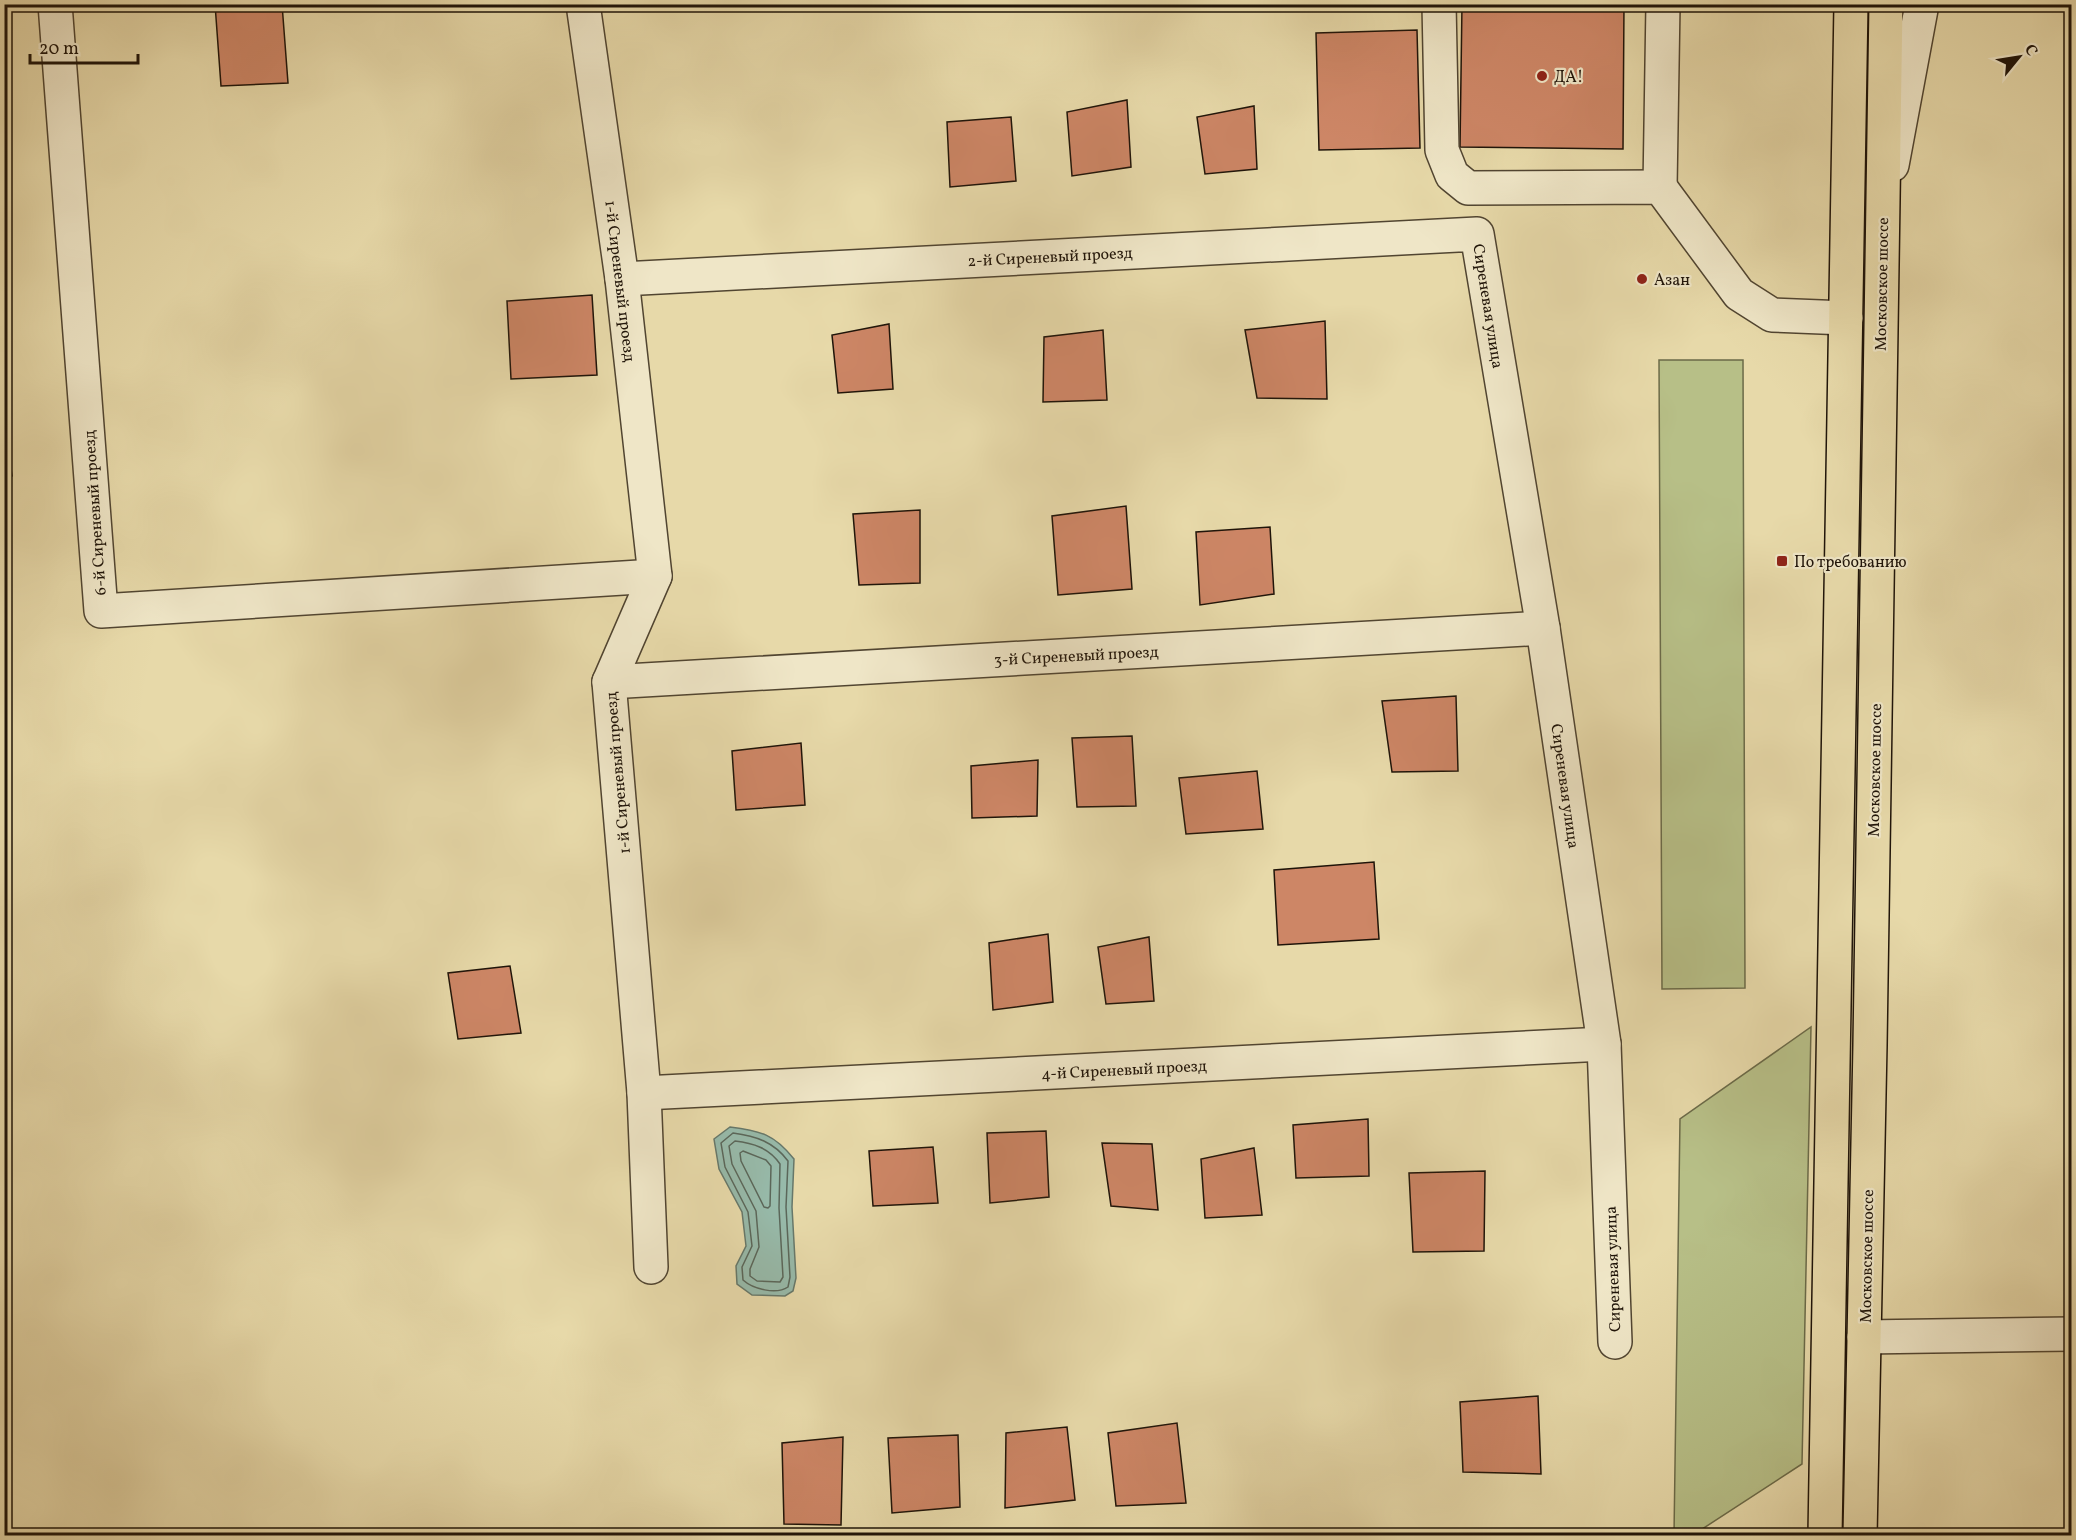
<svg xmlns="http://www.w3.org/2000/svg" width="2076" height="1540" viewBox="0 0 2076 1540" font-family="Vollkorn,serif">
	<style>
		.green { fill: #b7bf87; stroke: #6b6a48; stroke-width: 1.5 }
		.water { fill: #97baaa; stroke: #67786a; stroke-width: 1.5 }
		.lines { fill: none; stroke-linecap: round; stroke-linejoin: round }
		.shore { stroke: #5b675a; stroke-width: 1.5 }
		.building { fill: #cd8666; stroke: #1f1409; stroke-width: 1.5 }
		.minor-casing { stroke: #514531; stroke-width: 36 }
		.highway-casing { stroke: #1f1409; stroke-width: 36 }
		.minor { stroke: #efe6c7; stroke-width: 33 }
		.highway { stroke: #e7d9a9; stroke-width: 33 }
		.poi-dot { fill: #8f2418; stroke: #efe6c7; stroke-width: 2 }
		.labels { text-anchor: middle; stroke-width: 4.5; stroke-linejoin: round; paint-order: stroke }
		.poi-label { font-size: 16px; fill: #1f1409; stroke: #efe6c7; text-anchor: start }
		.street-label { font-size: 16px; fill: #1f1409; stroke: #efe6c7 }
	</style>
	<rect width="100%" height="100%" fill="#e7d9a9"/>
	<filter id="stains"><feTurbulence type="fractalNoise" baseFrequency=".00333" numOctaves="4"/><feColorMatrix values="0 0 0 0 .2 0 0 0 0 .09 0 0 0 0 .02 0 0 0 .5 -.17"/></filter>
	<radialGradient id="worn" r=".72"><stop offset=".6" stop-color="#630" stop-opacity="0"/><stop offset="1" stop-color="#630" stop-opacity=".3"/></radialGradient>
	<!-- green -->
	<g class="green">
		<path d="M1659,360H1743L1745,988L1662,989Z"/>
		<path d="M1811,1027L1802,1464L1693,1535H1674L1680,1119Z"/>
	</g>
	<!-- water -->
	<path class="water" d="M730,1127C761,1131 774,1134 794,1159L792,1207L796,1278L793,1291L785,1296L752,1295L737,1284L736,1266L746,1246L742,1212L719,1169L714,1139Z"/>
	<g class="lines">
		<!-- shore -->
		<g class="shore">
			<path d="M733,1133C756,1136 774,1142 788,1161L786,1207L790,1277L788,1287C776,1295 753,1289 743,1280L742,1267L752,1246L748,1212L725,1167L721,1143Z"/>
			<path d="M735,1141C753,1143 769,1148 780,1164L779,1208L783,1277L780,1282L757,1281L750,1276V1269L759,1247L756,1211L732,1164L729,1146Z"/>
			<path d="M743,1151L766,1160L771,1166L770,1206L768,1208L764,1207L741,1161L740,1153Z"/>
		</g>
	</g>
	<!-- building -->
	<g class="building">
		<path d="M215,4H282L288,83L221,86Z"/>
		<path d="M1462,4H1624L1623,149L1460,147Z"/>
		<path d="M1417,30L1420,148L1319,150L1316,33Z"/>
		<path d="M1127,100L1131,167L1072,176L1067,112Z"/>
		<path d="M1254,106L1257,169L1205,174L1197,117Z"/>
		<path d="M1011,117L1016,181L950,187L947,122Z"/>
		<path d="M592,295L597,375L511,379L507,301Z"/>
		<path d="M1325,321L1327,399L1257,398L1245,330Z"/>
		<path d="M889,324L893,389L838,393L832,335Z"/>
		<path d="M1103,330L1107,400L1043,402L1044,337Z"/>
		<path d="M4,419L12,476L4,478Z"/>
		<path d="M1126,506L1132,589L1058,595L1052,516Z"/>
		<path d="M920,510V583L859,585L853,514Z"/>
		<path d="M1270,527L1274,594L1200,605L1196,532Z"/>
		<path d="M1456,696L1458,771L1392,772L1382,701Z"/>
		<path d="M1132,736L1136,806L1077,807L1072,738Z"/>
		<path d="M801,743L805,805L736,810L732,751Z"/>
		<path d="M1038,760L1037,816L972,818L971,766Z"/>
		<path d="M1257,771L1263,829L1186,834L1179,778Z"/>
		<path d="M1374,862L1379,939L1278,945L1274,870Z"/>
		<path d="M1048,934L1053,1002L993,1010L989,943Z"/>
		<path d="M1149,937L1154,1001L1106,1004L1098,947Z"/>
		<path d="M510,966L521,1033L458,1039L448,973Z"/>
		<path d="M1368,1119L1369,1176L1296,1178L1293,1125Z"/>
		<path d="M1046,1131L1049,1197L990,1203L987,1133Z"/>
		<path d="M1102,1143L1152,1144L1158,1210L1111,1206Z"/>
		<path d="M933,1147L938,1203L873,1206L869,1151Z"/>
		<path d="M1254,1148L1262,1215L1205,1218L1201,1159Z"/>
		<path d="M1485,1171L1484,1251L1413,1252L1409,1173Z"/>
		<path d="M1538,1396L1541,1474L1463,1472L1460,1402Z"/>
		<path d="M1177,1423L1186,1503L1116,1506L1108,1433Z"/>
		<path d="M1067,1427L1075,1500L1005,1508L1006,1433Z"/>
		<path d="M958,1435L960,1507L892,1513L888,1438Z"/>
		<path d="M843,1437L841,1525L784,1524L782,1443Z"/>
	</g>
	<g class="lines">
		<!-- minor casing -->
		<g class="minor-casing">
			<g id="minor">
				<path d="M55,4L101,611L655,576"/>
				<path d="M583,4L622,279L655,576L609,682L644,1093L651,1267"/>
				<path d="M1439,4L1442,150L1452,175L1468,188L1660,187L1739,294L1772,315L1846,318"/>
				<path d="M1892,165L1922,4"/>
				<path d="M1660,187L1663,4"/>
				<path d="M622,279L1477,234L1543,628L1604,1044L1615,1342"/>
				<path d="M609,682L1543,628"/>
				<path d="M644,1093L1604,1044"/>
				<path d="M1864,1337L2072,1334"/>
			</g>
		</g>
		<!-- highway casing -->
		<g class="highway-casing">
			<g id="highway">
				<path d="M1825,1536L1851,4"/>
				<path d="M1860,1536L1870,1045L1886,4"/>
			</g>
		</g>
		<!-- minor -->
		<use href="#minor" class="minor"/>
		<!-- highway -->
		<use href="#highway" class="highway"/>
	</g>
	<!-- markers -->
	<g class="poi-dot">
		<circle cx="1542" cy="76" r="6"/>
		<circle cx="1642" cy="279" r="6"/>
		<rect x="1776" y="555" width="12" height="12" rx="3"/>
	</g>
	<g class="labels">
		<!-- poi labels -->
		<g class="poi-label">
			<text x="1554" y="82">ДА!</text>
			<text x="1654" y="285">Азан</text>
			<text x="1794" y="567">По требованию</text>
		</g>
		<!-- street labels -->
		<g class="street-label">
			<text transform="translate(1050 256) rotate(-3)" y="6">2-й Сиреневый проезд</text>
			<text transform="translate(621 281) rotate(83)" y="6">1-й Сиреневый проезд</text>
			<text transform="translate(1881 284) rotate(-89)" y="6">Московское шоссе</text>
			<text transform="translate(1489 306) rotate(81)" y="6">Сиреневая улица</text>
			<text transform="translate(94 513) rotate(-94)" y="6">6-й Сиреневый проезд</text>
			<text transform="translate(1076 655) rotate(-3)" y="6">3-й Сиреневый проезд</text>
			<text transform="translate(1874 770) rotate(-89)" y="6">Московское шоссе</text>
			<text transform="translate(617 773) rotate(-95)" y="6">1-й Сиреневый проезд</text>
			<text transform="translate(1566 786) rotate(82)" y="6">Сиреневая улица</text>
			<text transform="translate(1124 1069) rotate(-3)" y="6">4-й Сиреневый проезд</text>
			<text transform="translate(1866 1256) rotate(-89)" y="6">Московское шоссе</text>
			<text transform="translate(1612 1269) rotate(-92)" y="6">Сиреневая улица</text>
		</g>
	</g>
	<!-- margin -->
	<rect width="2076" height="1540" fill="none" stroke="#e7d9a9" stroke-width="24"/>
	<rect x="6" y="6" width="2064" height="1528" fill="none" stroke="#1f1409" stroke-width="3"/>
	<rect x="12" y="12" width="2052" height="1516" fill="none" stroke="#1f1409" stroke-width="1.5"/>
	<!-- north arrow -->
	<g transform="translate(2019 57) rotate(60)" stroke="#efe6c7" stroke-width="4.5" paint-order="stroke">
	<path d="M0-4.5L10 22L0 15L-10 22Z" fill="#1f1409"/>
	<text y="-9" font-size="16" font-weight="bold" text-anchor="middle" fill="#1f1409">С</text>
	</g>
	<!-- scale -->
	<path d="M30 54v9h108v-9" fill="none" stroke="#1f1409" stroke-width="3"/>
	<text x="39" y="54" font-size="18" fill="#1f1409" stroke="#efe6c7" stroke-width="4.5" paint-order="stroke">20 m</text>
	<rect width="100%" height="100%" filter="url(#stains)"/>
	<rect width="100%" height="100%" fill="url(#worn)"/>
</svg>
